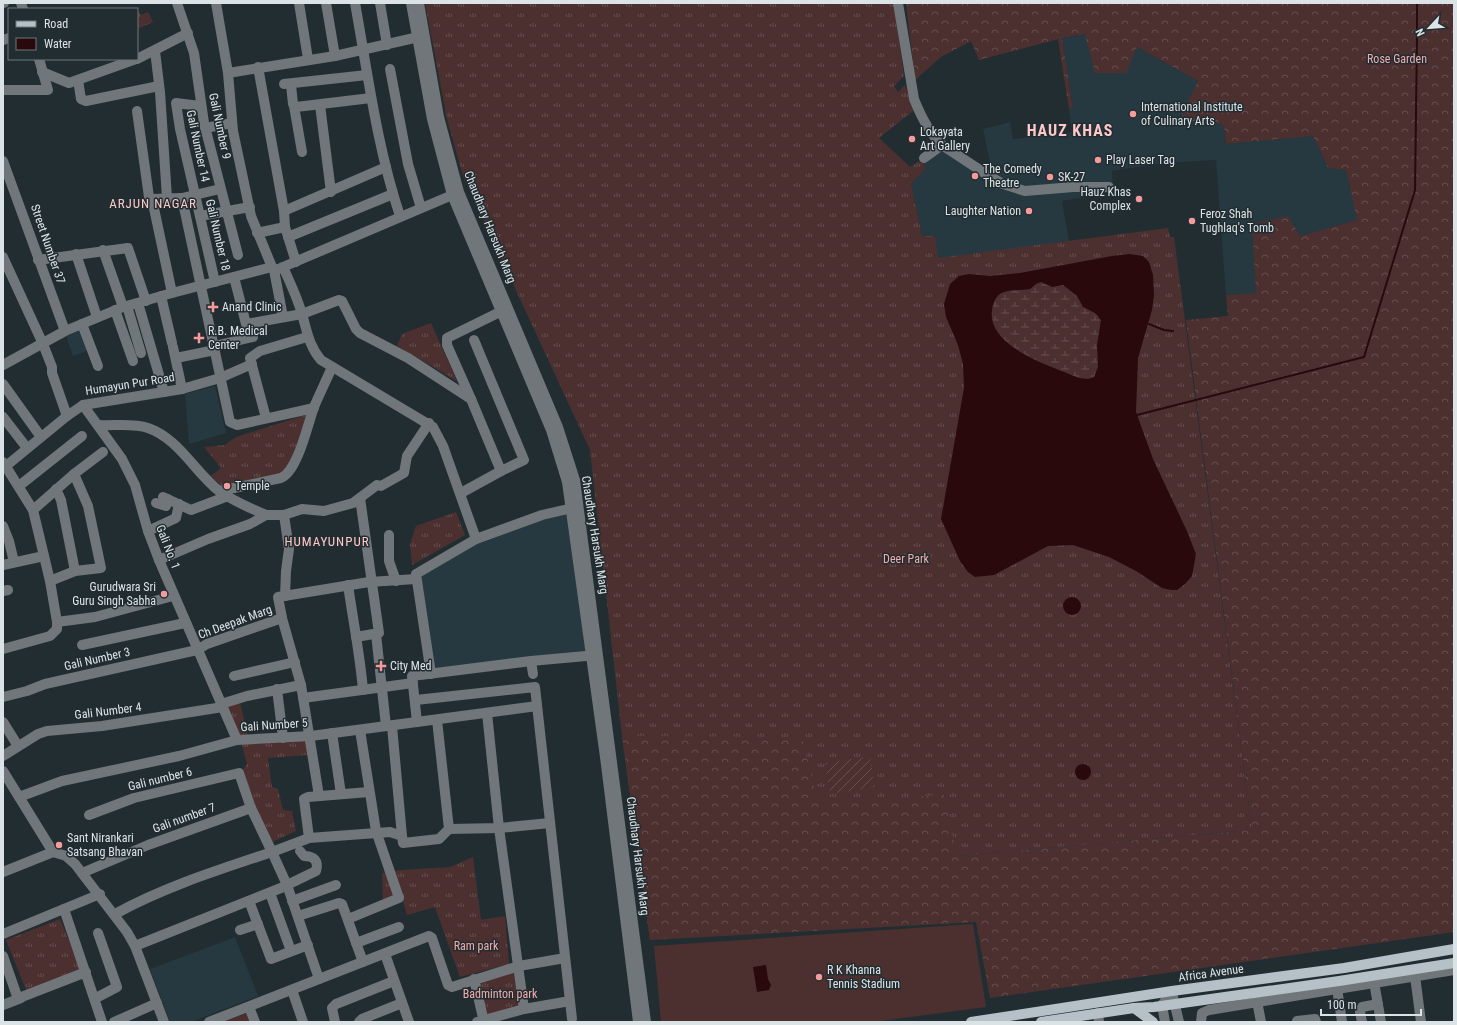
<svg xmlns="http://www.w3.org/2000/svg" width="1457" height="1025" viewBox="0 0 1457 1025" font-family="'Roboto Condensed',sans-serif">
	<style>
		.built { fill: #263840 }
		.grass { fill: url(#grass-tufts) }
		.forest { fill: url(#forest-crowns) }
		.wetland { fill: url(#wetland-marsh) }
		.garden { fill: url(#garden-furrows) }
		.pitch { fill: #4c3030 }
		.water { fill: #29090c; fill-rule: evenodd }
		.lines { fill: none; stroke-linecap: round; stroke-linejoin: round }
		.stream { stroke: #29090c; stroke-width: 2 }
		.minor { stroke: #707679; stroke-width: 10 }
		.major { stroke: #b5c1c7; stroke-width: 10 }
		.poi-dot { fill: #f59b9c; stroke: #222d32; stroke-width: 1.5 }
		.labels { text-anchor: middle; stroke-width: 3; stroke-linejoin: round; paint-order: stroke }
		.park-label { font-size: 12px; fill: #f2acac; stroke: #222d32 }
		.poi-label { font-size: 12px; fill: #dce3e6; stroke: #222d32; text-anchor: start }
		.street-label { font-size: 12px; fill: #dce3e6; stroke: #222d32 }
		.neighbourhood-label { font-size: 13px; letter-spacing: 1px; fill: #fdc8c8; stroke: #222d32 }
		.district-label { font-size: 16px; font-weight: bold; letter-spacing: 1px; fill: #fdc8c8; stroke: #222d32 }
	</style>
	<defs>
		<pattern id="grass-tufts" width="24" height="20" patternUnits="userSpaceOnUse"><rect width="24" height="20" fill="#4c3030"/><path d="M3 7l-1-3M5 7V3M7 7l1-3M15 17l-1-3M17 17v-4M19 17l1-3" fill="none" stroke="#654e4e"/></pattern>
		<pattern id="forest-crowns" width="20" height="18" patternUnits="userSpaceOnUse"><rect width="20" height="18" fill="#4c3030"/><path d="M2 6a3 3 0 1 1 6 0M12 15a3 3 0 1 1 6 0" fill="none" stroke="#654e4e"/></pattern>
		<pattern id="wetland-marsh" width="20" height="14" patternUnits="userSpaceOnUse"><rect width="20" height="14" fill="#4c3030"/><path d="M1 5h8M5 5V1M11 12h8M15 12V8" fill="none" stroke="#654e4e"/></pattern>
		<pattern id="garden-furrows" width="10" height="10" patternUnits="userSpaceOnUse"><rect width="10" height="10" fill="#4c3030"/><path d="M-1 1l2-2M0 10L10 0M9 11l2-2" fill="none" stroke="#654e4e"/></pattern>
	</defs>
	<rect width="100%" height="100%" fill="#222d32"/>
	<!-- built -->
	<g class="built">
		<path d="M1085,34L1137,47L1198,81L1214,121L1224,126L1226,144L1313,136L1328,168L1346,170L1358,220L1300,236L1256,293L1226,295L1216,160L1164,163L1112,171L1113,192L1062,201L1069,241L937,259L922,236L911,184L925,169L923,159L943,145L992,172L983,129L1010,122L1013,139L1072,132L1069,109L1073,108L1062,38Z"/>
		<path d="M81,330L89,350L73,356L66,336Z"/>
		<path d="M215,386L226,433L189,444L185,394Z"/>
		<path d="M568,514L586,652L434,670L419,575L477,541L540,520Z"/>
		<path d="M235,937L258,996L191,1022H170L150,969Z"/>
	</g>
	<!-- grass -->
	<g class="grass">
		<path d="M425,3H894L904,76L894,86L898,92L905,85L913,111L879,138L910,167L923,159L925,169L911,184L922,236H935L938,258L1168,228L1170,237H1174L1252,830L957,856L650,940L622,736L590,450L463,176L447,119Z"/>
		<path d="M137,9L141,15L148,12L153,22L137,29Z"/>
		<path d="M431,323L457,381L397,346L402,334Z"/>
		<path d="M306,415C302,434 296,465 278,476C269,481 236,485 224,488L211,476L221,468L204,447L225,445L236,437Z"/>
		<path d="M456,512L465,535L412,565L410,544L416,526Z"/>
		<path d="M240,702L248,737L239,738L225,707Z"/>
		<path d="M306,738L308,755L268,758L272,787L278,789L283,810L292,811L296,831L270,843L242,771L247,764L241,741Z"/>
		<path d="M473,857L481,920L505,916L509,964L460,977L435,907L407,915L402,898L383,900L382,873L401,870L450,867Z"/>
		<path d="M60,919L81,970L27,992L6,940Z"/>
		<path d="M517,971L522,1007L486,1016L476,980Z"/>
		<path d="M248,1013L251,1022H223Z"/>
	</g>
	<!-- forest -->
	<path class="forest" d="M906,3H1454V932L990,998L976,922L650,940L622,736L802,737L818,803L944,795L957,856L1252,830L1186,320L1228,316L1226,295L1256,293L1252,224L1288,216L1300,236L1357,220L1346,170L1328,168L1313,136L1226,144L1224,126L1214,121H1179L1198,81L1137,47L1126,73H1095L1085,34L1062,38L1073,108L1069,109L1058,39L979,60L971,41L941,57L915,80Z"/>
	<!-- wetland -->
	<path class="wetland" d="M1041,282C1048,287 1057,282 1063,285C1073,289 1076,300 1083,306C1088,311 1095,314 1101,320L1097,345L1098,367L1094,377L1088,379L1079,378C1052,366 987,348 992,310C996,286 1012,292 1030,289L1036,284Z"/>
	<!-- garden -->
	<path class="garden" d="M870,756L875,787L830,794L825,763Z"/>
	<!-- pitch -->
	<path class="pitch" d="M973,924L986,1007L873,1022H661L654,946Z"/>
	<!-- water -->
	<g class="water">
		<path d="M1129,254L1143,256L1149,262L1153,275L1154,295L1152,310L1138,358L1136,412L1153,459L1186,529L1196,554L1192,576L1185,584L1177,590H1171L1162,588L1136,571L1109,557L1073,545L1048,546L994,575L975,577L968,572L960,561L941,519L964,388L963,364L958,345L946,317L944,304L950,284L959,276L969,274L990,276L1020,273L1112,256ZM1041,282L1052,287L1063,285L1077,296L1083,307L1095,313L1101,320L1097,345L1098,367L1094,377L1088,379L1079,378C1052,366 987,348 992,310C996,286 1012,292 1030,289L1036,284Z"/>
		<circle cx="1072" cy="606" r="9"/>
		<circle cx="1083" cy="772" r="8"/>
		<path d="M766,965L768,979L771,985L769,990L757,992L753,967Z"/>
	</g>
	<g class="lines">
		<!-- stream -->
		<g class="stream">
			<path d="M1417,29V3"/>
			<path d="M1149,324L1164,330L1173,331"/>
			<path d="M1137,415L1364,357L1415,190L1417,36"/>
		</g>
		<!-- minor -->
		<g class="minor">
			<path d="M3,3H4"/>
			<path d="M21,3L23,9"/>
			<path d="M177,3L194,53L204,123L238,255"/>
			<path d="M216,3L228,73L233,131L251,216L272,267L276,270L283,267"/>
			<path d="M299,3L308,59"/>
			<path d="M326,3L335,56"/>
			<path d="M355,3C368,75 377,147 400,216"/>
			<path d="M380,3L387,45"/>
			<path d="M411,3L432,119L452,195L551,430L567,482L605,757L638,1022"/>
			<path d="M419,3L439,117L459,192L558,427L575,480L646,1022"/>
			<path d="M898,3L914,99C920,114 930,134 942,145L986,174L1003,184L1025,191L1073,187H1109"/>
			<path d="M3,40L9,38"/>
			<path d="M155,51L160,92L167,198"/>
			<path d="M137,59L188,33"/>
			<path d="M258,67L284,211L285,227L296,262"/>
			<path d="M390,69L408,164L421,208"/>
			<path d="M42,72L69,83L136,59"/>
			<path d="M228,73L335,56L423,36"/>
			<path d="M78,80L81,99L86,101L159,86"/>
			<path d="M284,84L367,75"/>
			<path d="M291,85L293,104L296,107L371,98"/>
			<path d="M3,90H48L39,59"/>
			<path d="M320,105L331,192"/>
			<path d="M200,106L176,103L180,129L215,282"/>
			<path d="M294,106L302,152"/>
			<path d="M137,111L149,197L152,199L182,198L220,189"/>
			<path d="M205,128L232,123"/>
			<path d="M924,158L942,145"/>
			<path d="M3,161L65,331"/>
			<path d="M457,193L283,267C290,282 297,297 302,314C307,331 309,346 321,360L433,427L443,446L476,539L542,515L577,507"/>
			<path d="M182,198L230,422L237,425L314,408"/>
			<path d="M152,199L172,293L272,267"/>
			<path d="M284,211L386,167"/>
			<path d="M200,216L250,207"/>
			<path d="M257,233L285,227"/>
			<path d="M288,237L393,194"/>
			<path d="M103,250L123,307"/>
			<path d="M76,254L97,317"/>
			<path d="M3,257L43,344L52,367V373L67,416"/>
			<path d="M38,260L128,248L146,301"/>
			<path d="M274,270L283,317"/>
			<path d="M234,277L246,324L302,314L339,300L342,301L356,329L360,333L408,358L471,399L501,471L524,460L474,340"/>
			<path d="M161,296L172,343"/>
			<path d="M138,303L164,392"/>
			<path d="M127,306L141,353"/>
			<path d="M115,310L133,361"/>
			<path d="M82,324L98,366"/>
			<path d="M214,346L253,337"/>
			<path d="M173,347L182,389"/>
			<path d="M176,358L215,350"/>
			<path d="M3,365L65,331L123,307L172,293"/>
			<path d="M3,384L41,437"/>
			<path d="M471,399L447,345V338L506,309"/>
			<path d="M83,405L122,459L135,485L148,531L159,560L237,740"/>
			<path d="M3,417L27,448"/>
			<path d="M266,418L250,358L260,351L307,337"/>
			<path d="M99,425C114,426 134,423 148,428C178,438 195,472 219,491C233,501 250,508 266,515"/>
			<path d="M3,462L33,510L50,581L57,622V629L50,636L3,649"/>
			<path d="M6,466L67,416L83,405L182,389L220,378L252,364"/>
			<path d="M19,486L82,436"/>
			<path d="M56,489L61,500L75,571"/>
			<path d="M220,491L281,478C298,471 308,423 314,407C320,393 326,381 332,367"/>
			<path d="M461,493L501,471"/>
			<path d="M163,497L191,510L228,496"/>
			<path d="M156,503L166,506L168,499"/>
			<path d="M33,510L74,474L103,452"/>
			<path d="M284,515L289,549L286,571L285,596"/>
			<path d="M3,526L9,541L14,562"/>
			<path d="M148,531L176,518L179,504"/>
			<path d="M389,535V561L396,581"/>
			<path d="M159,560L208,539L250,524L266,515H284L302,509L324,511L353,503L377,485L381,486L404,473L407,456L429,423"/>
			<path d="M3,565L44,556"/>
			<path d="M50,581L75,571L101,568L88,506L74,474"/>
			<path d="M348,585C353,620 360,655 363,690"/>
			<path d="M3,591L8,590"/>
			<path d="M57,622L95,617L173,596"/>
			<path d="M376,634L386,726"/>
			<path d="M356,637L379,633L360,498"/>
			<path d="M82,645L185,623"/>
			<path d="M531,661L533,674"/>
			<path d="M431,674L416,574L476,539"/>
			<path d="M234,676L295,662"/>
			<path d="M301,685L282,618L278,597L369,582L416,579"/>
			<path d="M277,689L283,738"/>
			<path d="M3,697L27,691L45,684L197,650L207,644L282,618"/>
			<path d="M303,698L413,683"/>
			<path d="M416,700L535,687L572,1019"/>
			<path d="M221,704L247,696L301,685L319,796"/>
			<path d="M487,713L499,828L524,1009"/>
			<path d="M437,720L449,829"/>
			<path d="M3,722L18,746"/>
			<path d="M417,722L412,676L531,661L597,655"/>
			<path d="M392,726L402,836"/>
			<path d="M332,733L341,794"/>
			<path d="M3,756L38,734L47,731L102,726L223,707"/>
			<path d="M3,771L53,852"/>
			<path d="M19,797L62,781L179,756L237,740L311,736L537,706"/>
			<path d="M89,815L134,798L239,773L251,808"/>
			<path d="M309,838L304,799L308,797L369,792"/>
			<path d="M53,852L66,856L75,864L127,932L135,946L164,1022"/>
			<path d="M3,872L53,852"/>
			<path d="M82,873L148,845L251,808L272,852C218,870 164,887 115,914"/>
			<path d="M287,885L316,871C319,861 314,856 304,856L300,851"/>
			<path d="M270,893L291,951"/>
			<path d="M249,901L271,959L308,945"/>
			<path d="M292,901L336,885"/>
			<path d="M64,909L102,1022"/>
			<path d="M298,916L339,903L342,904L363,962"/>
			<path d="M348,919L399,898L376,831L360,730"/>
			<path d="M240,930L258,924"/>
			<path d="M3,934L100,894"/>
			<path d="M356,943L399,927"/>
			<path d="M135,946L286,886"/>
			<path d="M385,954L409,1022"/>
			<path d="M3,956L17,996L19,998L86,972"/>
			<path d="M1415,976L1421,1022"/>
			<path d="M319,979L429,936L432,938L448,985L452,987L519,966L565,958"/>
			<path d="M474,979L484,1022"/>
			<path d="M1374,982L1381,1022"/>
			<path d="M1337,988L1342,1022"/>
			<path d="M292,990L303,1022"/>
			<path d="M1173,997L1179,1022"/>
			<path d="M96,998L117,987L98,933"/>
			<path d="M1257,1001L1261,1022"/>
			<path d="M3,1005L21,998"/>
			<path d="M249,1007L255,1022"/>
			<path d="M1098,1013L1099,1022"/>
			<path d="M1297,1021L1315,1019L1316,1022"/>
			<path d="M114,1022L157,1003"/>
			<path d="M209,1022L319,979L287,885L272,852L309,838L390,832L402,836L403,843L439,839L449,829L499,828L550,823"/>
			<path d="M335,1022L332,1008L336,1004L394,981"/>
			<path d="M359,1022L362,1019L402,1003"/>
			<path d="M477,1022L524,1009L570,1001"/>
			<path d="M1165,1022L1162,1005L1172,991"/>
			<path d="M1201,1022L1202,1013L1209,1010L1454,970"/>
			<path d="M1362,1022L1360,1012L1362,1007L1378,1004"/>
		</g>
		<!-- major -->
		<g class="major">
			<path d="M1134,1008L1153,1022"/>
			<path d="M971,1022L1172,991L1344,968L1454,949"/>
			<path d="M1041,1022L1134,1008L1154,1007L1339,981L1454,963"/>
		</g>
	</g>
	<!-- markers -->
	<g class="poi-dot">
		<circle cx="1133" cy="114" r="4"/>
		<circle cx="912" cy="139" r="4"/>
		<circle cx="1098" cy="160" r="4"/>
		<circle cx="975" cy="176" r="4"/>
		<circle cx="1050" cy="177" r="4"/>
		<circle cx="1139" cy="199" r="4"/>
		<circle cx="1029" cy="211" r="4"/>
		<circle cx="1192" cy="221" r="4"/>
		<path d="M211 301h4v4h4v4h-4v4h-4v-4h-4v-4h4z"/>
		<path d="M197 332h4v4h4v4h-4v4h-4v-4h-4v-4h4z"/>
		<circle cx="227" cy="486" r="4"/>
		<circle cx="164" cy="594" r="4"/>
		<path d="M379 660h4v4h4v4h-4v4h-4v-4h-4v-4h4z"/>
		<circle cx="59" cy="845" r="4"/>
		<circle cx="819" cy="977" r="4"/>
	</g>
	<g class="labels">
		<!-- park labels -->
		<g class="park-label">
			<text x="1397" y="63">Rose Garden</text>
			<text x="906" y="563">Deer Park</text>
			<text x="476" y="950">Ram park</text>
			<text x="500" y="998">Badminton park</text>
		</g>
		<!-- poi labels -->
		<g class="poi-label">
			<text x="1141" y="111">International Institute<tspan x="1141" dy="14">of Culinary Arts</tspan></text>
			<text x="920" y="136">Lokayata<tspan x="920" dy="14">Art Gallery</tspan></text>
			<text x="1106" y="164">Play Laser Tag</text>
			<text x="983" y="173">The Comedy<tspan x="983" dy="14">Theatre</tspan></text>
			<text x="1058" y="181">SK-27</text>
			<text x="1131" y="196" text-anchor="end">Hauz Khas<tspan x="1131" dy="14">Complex</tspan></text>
			<text x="1021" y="215" text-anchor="end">Laughter Nation</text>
			<text x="1200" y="218">Feroz Shah<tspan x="1200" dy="14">Tughlaq's Tomb</tspan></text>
			<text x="222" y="311">Anand Clinic</text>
			<text x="208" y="335">R.B. Medical<tspan x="208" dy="14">Center</tspan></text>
			<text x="235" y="490">Temple</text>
			<text x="156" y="591" text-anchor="end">Gurudwara Sri<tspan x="156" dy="14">Guru Singh Sabha</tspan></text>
			<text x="390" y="670">City Med</text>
			<text x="67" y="842">Sant Nirankari<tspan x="67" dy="14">Satsang Bhavan</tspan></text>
			<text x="827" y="974">R K Khanna<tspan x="827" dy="14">Tennis Stadium</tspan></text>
		</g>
		<!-- street labels -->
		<g class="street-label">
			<text transform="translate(220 126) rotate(78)" y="4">Gali Number 9</text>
			<text transform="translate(198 146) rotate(78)" y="4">Gali Number 14</text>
			<text transform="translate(490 227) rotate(68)" y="4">Chaudhary Harsukh Marg</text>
			<text transform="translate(218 235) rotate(77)" y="4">Gali Number 18</text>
			<text transform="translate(48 244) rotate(71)" y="4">Street Number 37</text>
			<text transform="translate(130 384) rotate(-9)" y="4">Humayun Pur Road</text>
			<text transform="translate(595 535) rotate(81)" y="4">Chaudhary Harsukh Marg</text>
			<text transform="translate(168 547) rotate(69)" y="4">Gali No. 1</text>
			<text transform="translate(235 622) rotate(-20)" y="4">Ch Deepak Marg</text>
			<text transform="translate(97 659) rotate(-13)" y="4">Gali Number 3</text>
			<text transform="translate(108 711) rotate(-7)" y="4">Gali Number 4</text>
			<text transform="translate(274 725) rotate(-4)" y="4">Gali Number 5</text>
			<text transform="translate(160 779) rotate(-14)" y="4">Gali number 6</text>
			<text transform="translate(184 818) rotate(-20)" y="4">Gali number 7</text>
			<text transform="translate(638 856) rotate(83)" y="4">Chaudhary Harsukh Marg</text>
			<text transform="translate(1211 973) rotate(-8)" y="4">Africa Avenue</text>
		</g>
		<!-- neighbourhood labels -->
		<g class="neighbourhood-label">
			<text x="153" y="208">ARJUN NAGAR</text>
			<text x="327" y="546">HUMAYUNPUR</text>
		</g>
		<!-- district labels -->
		<g class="district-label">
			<text x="1070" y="136">HAUZ KHAS</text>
		</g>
	</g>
	<!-- border -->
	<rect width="1457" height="1025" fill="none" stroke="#dce3e6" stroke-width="8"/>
	<!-- legend -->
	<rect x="8" y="8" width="130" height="52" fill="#222d32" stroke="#6c767a"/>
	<rect x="16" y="21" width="20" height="6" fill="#b5c1c7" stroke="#6c767a"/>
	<text x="44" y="28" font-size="12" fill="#dce3e6">Road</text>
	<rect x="16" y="38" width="20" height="12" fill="#29090c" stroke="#6c767a"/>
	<text x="44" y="48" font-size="12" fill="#dce3e6">Water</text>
	<!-- north arrow -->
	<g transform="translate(1429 28) rotate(244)" stroke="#222d32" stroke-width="3" paint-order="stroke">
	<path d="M0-3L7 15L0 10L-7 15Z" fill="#dce3e6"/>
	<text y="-6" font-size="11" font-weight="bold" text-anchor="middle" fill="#dce3e6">N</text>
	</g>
	<!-- scale -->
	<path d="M1321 1009v6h100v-6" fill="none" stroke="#dce3e6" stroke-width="2"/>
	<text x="1327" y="1009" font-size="12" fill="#dce3e6" stroke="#222d32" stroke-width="3" paint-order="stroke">100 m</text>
</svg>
